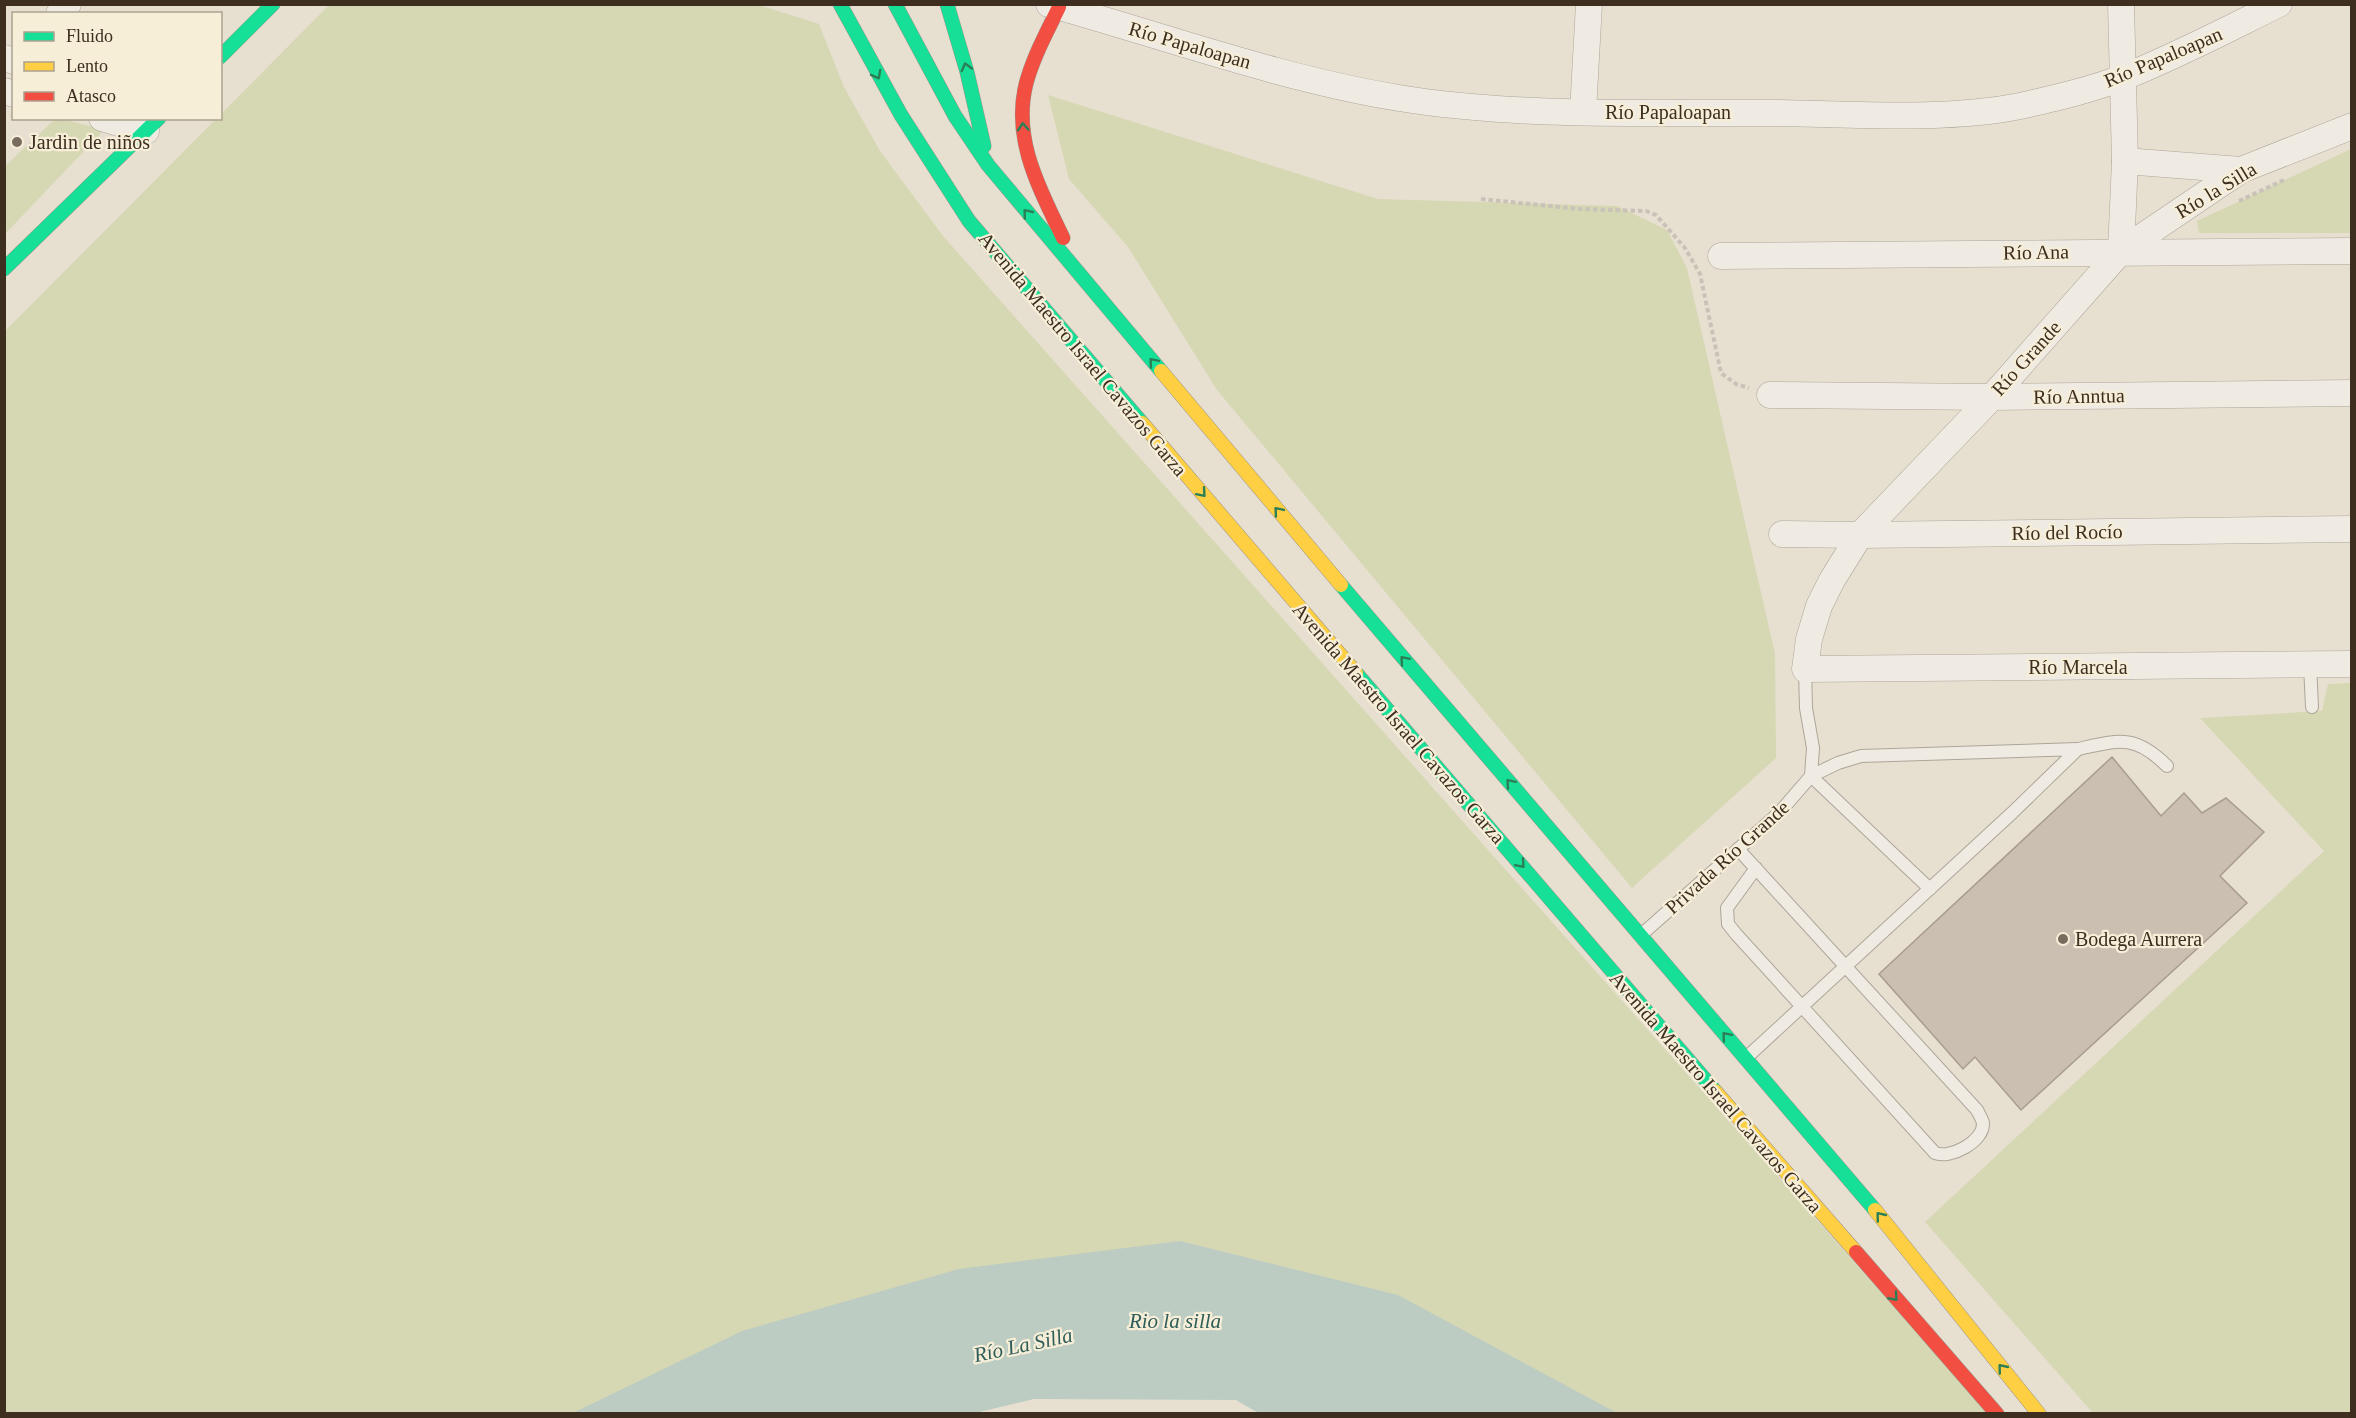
<svg xmlns="http://www.w3.org/2000/svg" width="2356" height="1418" viewBox="0 0 2356 1418" font-family="'Times New Roman',serif">
	<style>
		.green { fill: #d6d7b3 }
		.water { fill: #bcccc2 }
		.building { fill: #cbbfb2; stroke: #a89c90; stroke-width: 1.5 }
		.lines { fill: none; stroke-linecap: round; stroke-linejoin: round }
		.lane-casing { stroke: #ada599; stroke-width: 14 }
		.street-casing { stroke: #ada599; stroke-width: 27 }
		.fast-casing { stroke: #9c958a; stroke-width: 15 }
		.slow-casing { stroke: #9c958a; stroke-width: 15 }
		.jam-casing { stroke: #9c958a; stroke-width: 15 }
		.path { stroke: #c8c2b9; stroke-width: 4; stroke-dasharray: 4.5 3; stroke-linecap: butt }
		.lane { stroke: #efebe3; stroke-width: 12 }
		.street { stroke: #efebe3; stroke-width: 26 }
		.fast { stroke: #16e098; stroke-width: 14 }
		.slow { stroke: #ffcf43; stroke-width: 14 }
		.jam { stroke: #f24e42; stroke-width: 14 }
		.oneway { stroke: #2b7e56 }
		.poi-dot { fill: #786c5e; stroke: #f7eed8; stroke-width: 2 }
		.labels { text-anchor: middle; stroke-width: 4.5; stroke-linejoin: round; paint-order: stroke }
		.street-label { font-size: 20px; fill: #3d2e20; stroke: #f7eed8 }
		.poi-label { font-size: 20px; fill: #3d2e20; stroke: #f7eed8; text-anchor: start }
		.water-label { font-size: 21px; font-style: italic; fill: #2f5d5a; stroke: #f7eed8 }
	</style>
	<rect width="100%" height="100%" fill="#e7e0d1"/>
	<!-- green -->
	<g class="green">
		<path d="M330,4H756L819,24L844,87L880,151L943,236L1988,1413H1482L1306,1312L601,1413L5,1414V331L216,119L220,118L221,114Z"/>
		<path d="M1048,95L1378,199L1617,206L1667,230L1687,268L1775,654L1776,758L1632,888L1217,390L1128,247L1069,179Z"/>
		<path d="M55,119H63L104,130L5,234V166Z"/>
		<path d="M2351,149V233H2199L2197,221Z"/>
		<path d="M2351,683V1413H2093L1925,1222L2324,851L2200,718L2322,711L2328,684Z"/>
	</g>
	<!-- water -->
	<path class="water" d="M1180,1241L1398,1295L1617,1413L1260,1414L1236,1400L1034,1399L971,1414L573,1413L742,1331L959,1269Z"/>
	<!-- building -->
	<path class="building" d="M2112,757L2161,816L2184,793L2202,813L2226,798L2264,832L2220,876L2247,903L2021,1110L1975,1057L1963,1069L1879,974Z"/>
	<g class="lines">
		<!-- lane casing -->
		<g class="lane-casing">
			<g id="lane">
				<path d="M2310,665L2312,707"/>
				<path d="M2078,749C2119,740 2135,734 2167,766"/>
				<path d="M1811,776L1930,889"/>
				<path d="M1738,849C1818,936 1897,1023 1977,1110C1979,1114 1982,1119 1983,1123C1984,1142 1950,1159 1935,1153L1736,934L1728,924L1727,908L1756,868"/>
				<path d="M1641,935L1779,813L1811,776L1813,748L1806,708L1805,669"/>
				<path d="M1746,1058L2012,813L2078,749L1861,756L1838,763L1811,776"/>
			</g>
		</g>
		<!-- street casing -->
		<g class="street-casing">
			<g id="street">
				<path d="M1049,4C1164,36 1282,79 1399,98C1521,118 1655,112 1779,113C1856,114 1945,121 2020,106C2055,98 2091,90 2124,77C2177,56 2228,29 2279,4"/>
				<path d="M2121,4L2125,161L2121,251L1992,397L1860,535L1832,580L1819,606L1809,639L1805,669L2352,664"/>
				<path d="M59,14L68,4"/>
				<path d="M4,58L14,61"/>
				<path d="M4,91L14,94"/>
				<path d="M1583,112L1589,4"/>
				<path d="M102,118L146,131"/>
				<path d="M2125,161L2241,170"/>
				<path d="M2121,251L2241,170L2352,126"/>
				<path d="M1721,256L2352,251"/>
				<path d="M1770,395L1992,397L2352,393"/>
				<path d="M1782,534L1860,535L2352,529"/>
			</g>
		</g>
		<!-- fast casing -->
		<g class="fast-casing">
			<g id="fast">
				<path d="M840,4L901,115L969,221L1142,423"/>
				<path d="M895,4L955,116L988,165L1161,371"/>
				<path d="M947,4L967,72L984,146"/>
				<path d="M220,57L273,4"/>
				<path d="M4,269L159,118"/>
				<path d="M1341,585L1875,1210"/>
				<path d="M1356,673L1715,1091"/>
			</g>
		</g>
		<!-- slow casing -->
		<g class="slow-casing">
			<g id="slow">
				<path d="M1161,371L1341,585"/>
				<path d="M1142,423L1356,673"/>
				<path d="M1715,1091L1856,1252"/>
				<path d="M1875,1210L2039,1414"/>
			</g>
		</g>
		<!-- jam casing -->
		<g class="jam-casing">
			<g id="jam">
				<path d="M1059,7C1047,32 1033,57 1026,84C1012,140 1040,189 1063,238"/>
				<path d="M1856,1252L1997,1414"/>
			</g>
		</g>
		<!-- path -->
		<g class="path">
			<path d="M1481,199L1579,209L1646,211L1656,215L1685,248L1700,274L1721,373L1736,384L1749,388"/>
			<path d="M2239,201L2286,179"/>
		</g>
		<!-- lane -->
		<use href="#lane" class="lane"/>
		<!-- street -->
		<use href="#street" class="street"/>
		<!-- fast -->
		<use href="#fast" class="fast"/>
		<!-- slow -->
		<use href="#slow" class="slow"/>
		<!-- jam -->
		<use href="#jam" class="jam"/>
	</g>
	<!-- one-way arrows -->
	<defs><path id="oneway-chevron" d="M-2-3.5L2.5 0L-2 3.5" fill="none" stroke-width="1.6" stroke-linecap="round" stroke-linejoin="round" transform="scale(1.5)"/></defs>
	<g class="oneway">
		<use href="#oneway-chevron" transform="translate(966 67) rotate(-105)"/>
		<use href="#oneway-chevron" transform="translate(877 75) rotate(62)"/>
		<use href="#oneway-chevron" transform="translate(1023 127) rotate(-94)"/>
		<use href="#oneway-chevron" transform="translate(1027 213) rotate(-129)"/>
		<use href="#oneway-chevron" transform="translate(1153 362) rotate(-130)"/>
		<use href="#oneway-chevron" transform="translate(1202 493) rotate(49)"/>
		<use href="#oneway-chevron" transform="translate(1278 511) rotate(-130)"/>
		<use href="#oneway-chevron" transform="translate(1404 660) rotate(-131)"/>
		<use href="#oneway-chevron" transform="translate(1510 783) rotate(-131)"/>
		<use href="#oneway-chevron" transform="translate(1521 864) rotate(49)"/>
		<use href="#oneway-chevron" transform="translate(1726 1036) rotate(-130)"/>
		<use href="#oneway-chevron" transform="translate(1880 1216) rotate(-129)"/>
		<use href="#oneway-chevron" transform="translate(1894 1297) rotate(48)"/>
		<use href="#oneway-chevron" transform="translate(2002 1368) rotate(-129)"/>
	</g>
	<!-- markers -->
	<g class="poi-dot">
		<circle cx="17" cy="142" r="6"/>
		<circle cx="2063" cy="939" r="6"/>
	</g>
	<g class="labels">
		<!-- street labels -->
		<g class="street-label">
			<text transform="translate(1190 45) rotate(16)" y="7">Río Papaloapan</text>
			<text transform="translate(2163 57) rotate(-23)" y="7">Río Papaloapan</text>
			<text x="1668" y="119">Río Papaloapan</text>
			<text transform="translate(2216 190) rotate(-31)" y="7">Río la Silla</text>
			<text transform="translate(2036 252) rotate(-1)" y="7">Río Ana</text>
			<text transform="translate(1083 354) rotate(50)" y="7">Avenida Maestro Israel Cavazos Garza</text>
			<text transform="translate(2026 358) rotate(-48)" y="7">Río Grande</text>
			<text transform="translate(2079 396) rotate(-1)" y="7">Río Anntua</text>
			<text transform="translate(2067 532) rotate(-1)" y="7">Río del Rocío</text>
			<text x="2078" y="674">Río Marcela</text>
			<text transform="translate(1399 723) rotate(49)" y="7">Avenida Maestro Israel Cavazos Garza</text>
			<text transform="translate(1727 857) rotate(-42)" y="7">Privada Río Grande</text>
			<text transform="translate(1716 1092) rotate(49)" y="7">Avenida Maestro Israel Cavazos Garza</text>
		</g>
		<!-- poi labels -->
		<g class="poi-label">
			<text x="29" y="149">Jardin de niños</text>
			<text x="2075" y="946">Bodega Aurrera</text>
		</g>
		<!-- water labels -->
		<g class="water-label">
			<text x="1175" y="1328">Rio la silla</text>
			<text transform="translate(1023 1345) rotate(-12)" y="7">Río La Silla</text>
		</g>
	</g>
	<!-- border -->
	<rect width="2356" height="1418" fill="none" stroke="#3d2e20" stroke-width="12"/>
	<!-- legend -->
	<rect x="12" y="12" width="210" height="108" fill="#f7eed8" stroke="#ada18e" stroke-width="1.5"/>
	<rect x="24" y="32" width="30" height="9" fill="#16e098" stroke="#ada18e" stroke-width="1.5"/>
	<text x="66" y="42" font-size="18" fill="#3d2e20">Fluido</text>
	<rect x="24" y="62" width="30" height="9" fill="#ffcf43" stroke="#ada18e" stroke-width="1.5"/>
	<text x="66" y="72" font-size="18" fill="#3d2e20">Lento</text>
	<rect x="24" y="92" width="30" height="9" fill="#f24e42" stroke="#ada18e" stroke-width="1.5"/>
	<text x="66" y="102" font-size="18" fill="#3d2e20">Atasco</text>
</svg>
